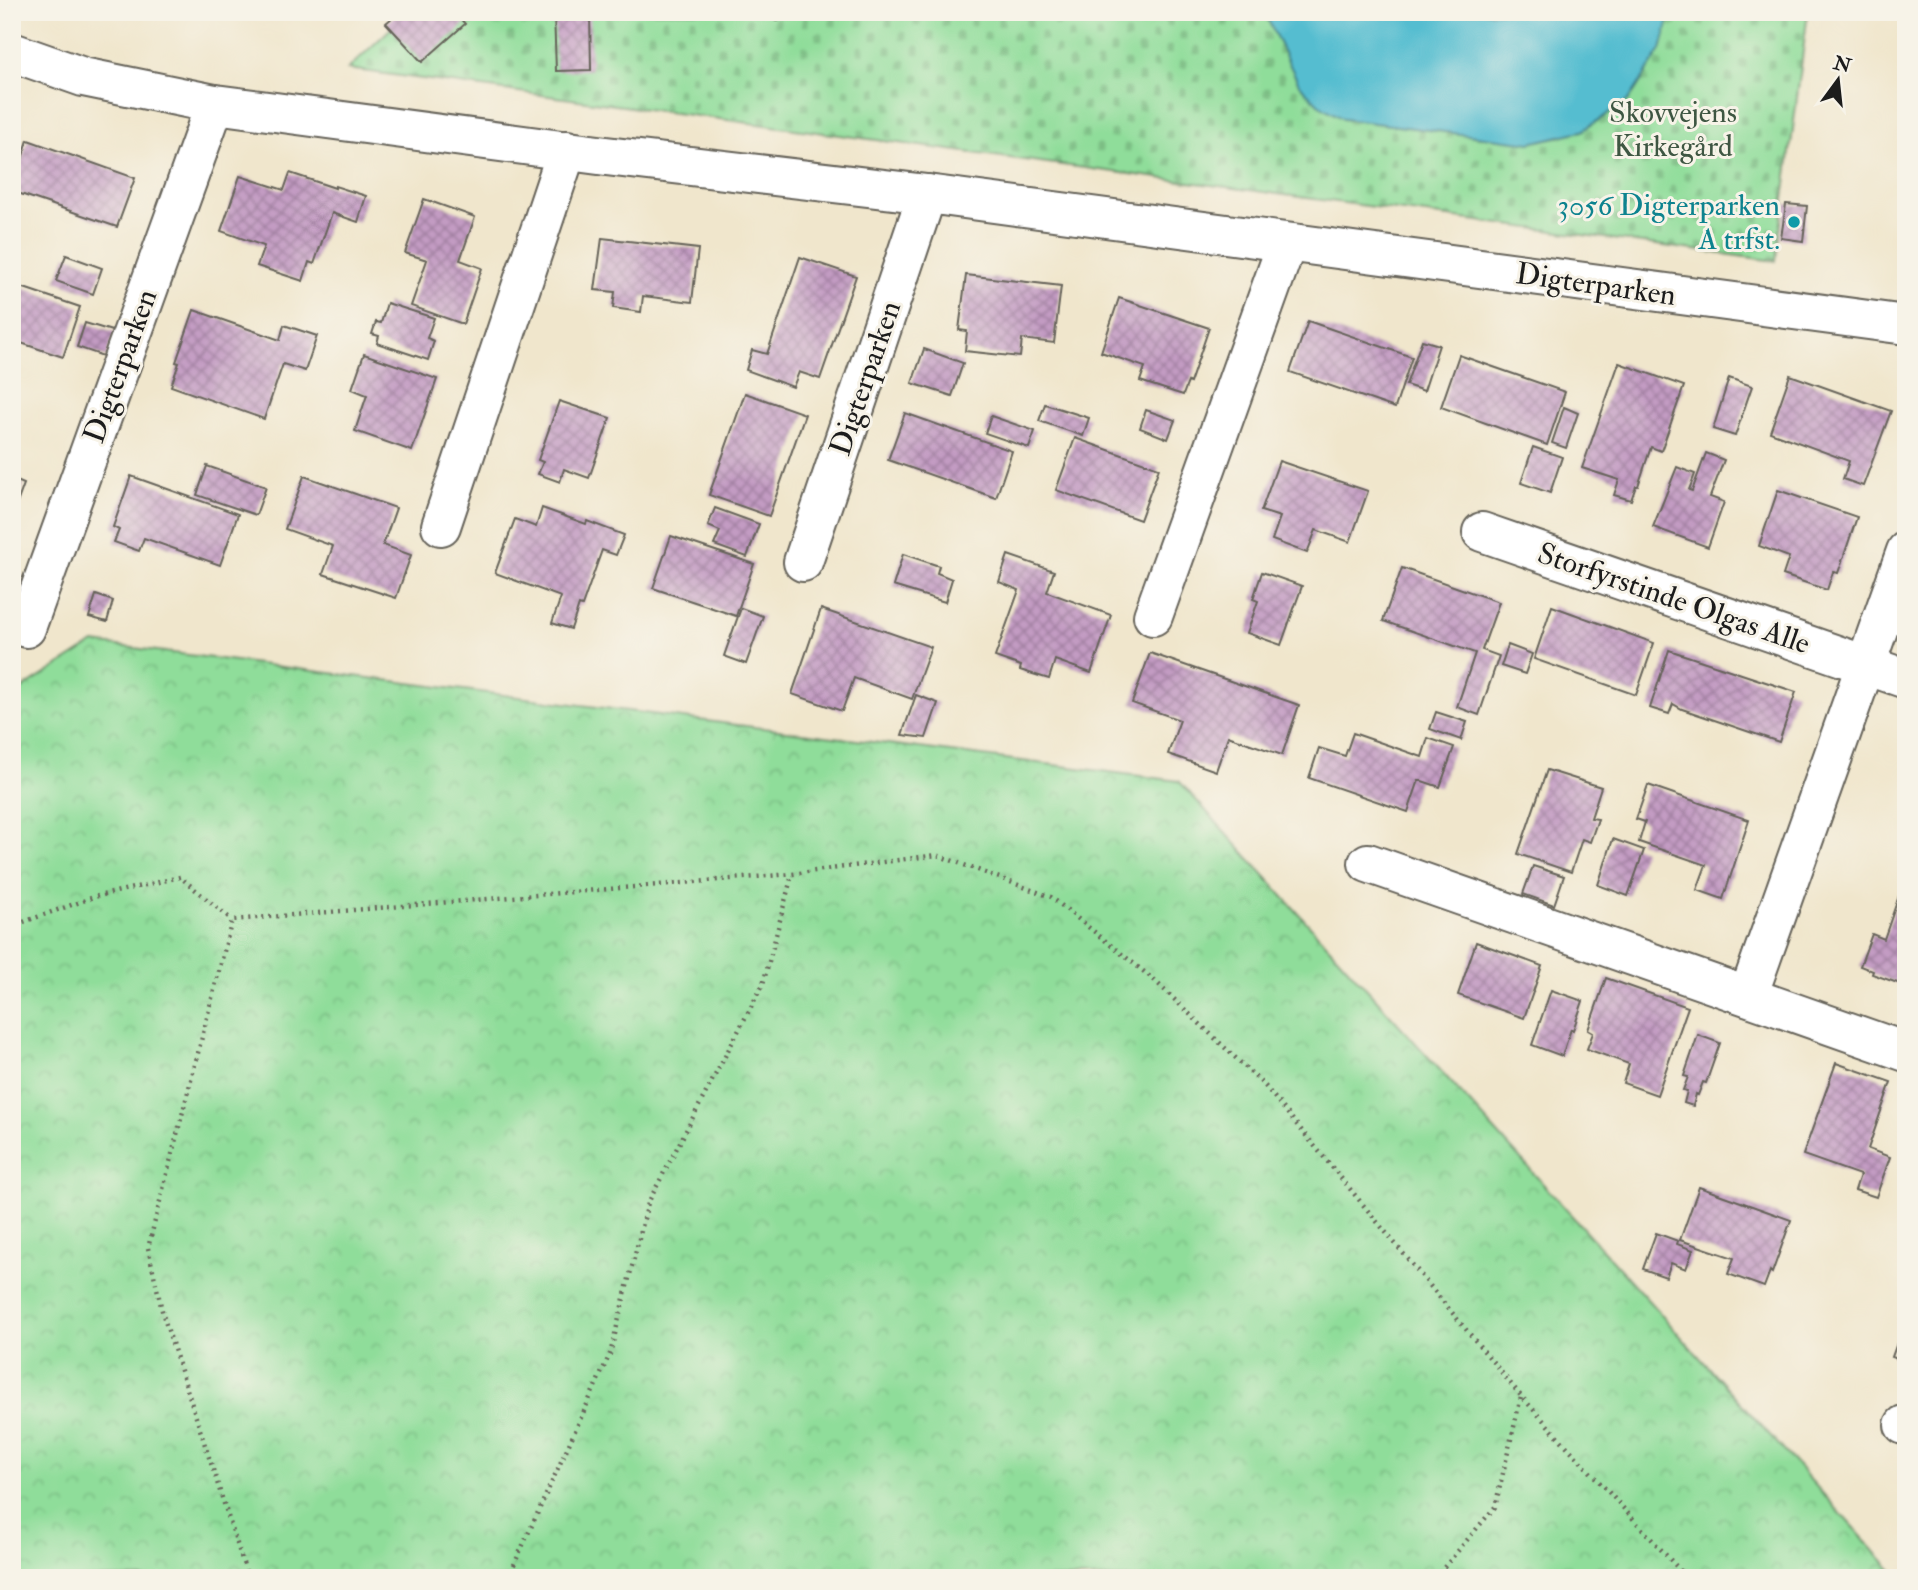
<svg xmlns="http://www.w3.org/2000/svg" width="1918" height="1590" viewBox="0 0 1918 1590" font-family="'IM FELL Double Pica',serif">
	<style>
		.cemetery { fill: url(#cemetery-stones); stroke: #567c5b; stroke-width: 2 }
		.park { fill: url(#park-crowns); stroke: #567c5b; stroke-width: 2 }
		.water { fill: #54bdd0; stroke: #386c76; stroke-width: 2 }
		.building { fill: url(#building-cross-hatch) }
		.lines { fill: none; stroke-linecap: round; stroke-linejoin: round }
		.minor-casing { stroke: #66635a; stroke-width: 42 }
		.path { stroke: #66635a; stroke-width: 4.5; stroke-dasharray: 2 5; stroke-linecap: butt }
		.minor { stroke: #fff; stroke-width: 38 }
		.culture-dot { fill: #0f9aa8; stroke: #f7f3e8; stroke-width: 2.5 }
		.labels { text-anchor: middle; stroke-width: 6; stroke-linejoin: round; paint-order: stroke }
		.park-label { font-size: 30px; fill: #3e5642; stroke: #f7f3e8 }
		.culture-label { font-size: 30px; fill: #0d838f; stroke: #f7f3e8; text-anchor: end }
		.street-label { font-size: 30px; fill: #1c1c1c; stroke: #f7f3e8 }
	</style>
	<defs>
		<pattern id="cemetery-stones" width="16" height="16" patternUnits="userSpaceOnUse" patternTransform="scale(1.75)"><rect width="16" height="16" fill="#8fdd9a"/><path d="M2 7V4a2 2 0 0 1 4 0v3zM10 15v-3a2 2 0 0 1 4 0v3z" fill="#7bbd84"/></pattern>
		<pattern id="park-crowns" width="20" height="18" patternUnits="userSpaceOnUse" patternTransform="scale(1.75)"><rect width="20" height="18" fill="#8fdd9a"/><path d="M2 6a3 3 0 1 1 6 0M12 15a3 3 0 1 1 6 0" fill="none" stroke="#7bbd84"/></pattern>
		<pattern id="building-cross-hatch" width="8" height="8" patternUnits="userSpaceOnUse" patternTransform="scale(1.75)"><rect width="8" height="8" fill="#c39bc3"/><path d="M0 0l8 8M0 8l8-8" fill="none" stroke="#9e7e9e"/></pattern>
	</defs>
	<rect width="100%" height="100%" fill="#f7f3e8"/>
	<filter id="ink" filterUnits="userSpaceOnUse"><feTurbulence type="fractalNoise" baseFrequency=".0143" numOctaves="2"/><feDisplacementMap in="SourceGraphic" scale="14" xChannelSelector="R" yChannelSelector="G"/><feConvolveMatrix kernelMatrix="1 2 1 2 8 2 1 2 1" color-interpolation-filters="sRGB"/></filter>
	<filter id="wash" filterUnits="userSpaceOnUse"><feTurbulence type="fractalNoise" baseFrequency=".00686" numOctaves="4" result="noise"/><feDisplacementMap in="SourceGraphic" scale="28" xChannelSelector="R" yChannelSelector="G"/><feGaussianBlur stdDeviation="1.57" result="paint"/><feColorMatrix in="noise" values="0 0 0 0 0 0 0 0 0 0 0 0 0 0 0 0 0 1.4 0 .05"/><feComposite in="paint" operator="in"/></filter>
	<g filter="url(#wash)">
		<rect width="100%" height="100%" fill="#f0e6cc"/>
		<!-- cemetery -->
		<path class="cemetery" d="M408,12H1808L1776,261L348,69Z"/>
		<!-- park -->
		<path class="park" d="M94,643L1179,781L1899,1578H12V695Z"/>
		<!-- water -->
		<path class="water" d="M1264,12H1671L1661,50L1629,100L1582,131L1530,143L1343,119L1318,104L1299,84Z"/>
		<g id="blocks">
			<!-- building -->
			<g class="building">
				<path d="M399,12H455L465,24L422,62L386,23Z"/>
				<path d="M554,12H590L591,70L556,71Z"/>
				<path d="M28,140L135,178L117,227L12,191Z"/>
				<path d="M290,173L335,188V186L366,196L358,222L332,213L314,264L309,262L303,281L257,266L264,246L221,231L240,176L284,190Z"/>
				<path d="M424,199L475,217L460,260L482,268L463,324L411,306L427,260L405,253Z"/>
				<path d="M1786,204L1807,206L1803,241L1781,238Z"/>
				<path d="M602,238L698,249L692,302L643,296L641,312L613,308L615,292L595,290Z"/>
				<path d="M66,255L102,268L93,294L56,281Z"/>
				<path d="M800,257L856,276L820,379L799,372L793,387L746,370L752,350L767,354Z"/>
				<path d="M966,275L1061,286L1054,343L1022,339L1020,357L965,351L967,331L959,330Z"/>
				<path d="M12,284L80,307L63,357L12,340Z"/>
				<path d="M1119,298L1209,328L1190,383L1188,382L1183,395L1140,381L1145,367L1101,352Z"/>
				<path d="M387,303L434,318L427,338L434,341L428,360L377,343L379,336L372,334L376,322L381,323Z"/>
				<path d="M194,310L280,340L284,325L317,336L305,371L283,364L264,419L171,386L179,363L176,362Z"/>
				<path d="M1308,321L1412,357L1395,408L1290,372Z"/>
				<path d="M85,323L115,332L106,357L77,347Z"/>
				<path d="M1422,340L1439,345L1424,391L1406,385Z"/>
				<path d="M924,349L963,363L952,396L912,383Z"/>
				<path d="M364,354L437,379L412,451L355,431L367,395L352,389Z"/>
				<path d="M1459,355L1565,392L1547,445L1441,407Z"/>
				<path d="M1619,363L1684,386L1661,451L1651,447L1638,486H1636L1631,500L1614,495L1619,480L1582,468Z"/>
				<path d="M1790,375L1891,411L1863,486L1843,479L1849,461L1770,432Z"/>
				<path d="M1729,378L1752,386L1735,436L1713,429Z"/>
				<path d="M745,393L805,414L769,516L709,495Z"/>
				<path d="M559,401L610,418L589,478L564,469L560,482L538,474L543,462L538,460Z"/>
				<path d="M1045,404L1089,418L1083,436L1039,421Z"/>
				<path d="M1564,407L1578,413L1566,448L1552,443Z"/>
				<path d="M1146,410L1175,420L1168,439L1140,428Z"/>
				<path d="M905,413L1012,451L996,498L888,460Z"/>
				<path d="M991,416L1035,431L1029,448L985,433Z"/>
				<path d="M1075,438L1159,468L1140,520L1056,490Z"/>
				<path d="M1533,447L1562,457L1550,493L1521,483Z"/>
				<path d="M1706,453L1724,460L1710,497L1724,502L1708,547L1653,527L1677,467L1695,474L1689,490L1692,491Z"/>
				<path d="M1279,461L1368,491L1350,542L1316,530L1307,553L1272,540L1280,517L1261,511Z"/>
				<path d="M207,466L266,487L256,515L197,495Z"/>
				<path d="M131,476L238,514L220,565L144,538L139,551L114,542L119,530L113,527Z"/>
				<path d="M304,476L396,508L383,545L411,555L396,598L323,574L333,546L285,529Z"/>
				<path d="M12,479L24,484L13,514H12Z"/>
				<path d="M1778,490L1857,517L1838,573L1833,572L1827,590L1783,575L1789,557L1759,546Z"/>
				<path d="M542,508L586,524L587,521L624,535L616,555L602,550L582,606L579,605L571,629L552,623L561,597L495,573L515,519L536,527Z"/>
				<path d="M715,508L759,524L747,557L714,545L720,531L708,526Z"/>
				<path d="M671,536L754,564L736,616L653,588Z"/>
				<path d="M903,554L939,566L937,573L952,579L945,602L893,586Z"/>
				<path d="M1008,555L1054,571L1047,592L1111,615L1091,673L1055,660L1049,679L1020,670L1021,666L995,657L1019,590L999,582Z"/>
				<path d="M1402,568L1499,602L1482,650L1499,656L1479,715L1457,707L1475,653L1383,621Z"/>
				<path d="M1262,572L1302,586L1281,645L1247,633L1258,601L1253,599Z"/>
				<path d="M96,595L113,601L107,622L89,617Z"/>
				<path d="M1552,606L1654,643L1636,695L1534,659Z"/>
				<path d="M741,608L763,616L746,664L724,656Z"/>
				<path d="M821,609L931,647L912,699L854,678L842,711L792,694Z"/>
				<path d="M1508,645L1532,654L1525,674L1501,666Z"/>
				<path d="M1669,650L1796,692L1779,742L1682,709L1673,704L1669,714L1650,708Z"/>
				<path d="M1150,653L1299,705L1282,755L1228,736L1216,771L1168,754L1180,720L1132,703Z"/>
				<path d="M916,695L938,703L926,738L902,735Z"/>
				<path d="M1436,712L1467,722L1461,740L1430,729Z"/>
				<path d="M1353,733L1422,757L1428,738L1454,747L1440,787L1419,780L1408,812L1309,778L1319,748L1345,756Z"/>
				<path d="M1547,770L1601,787L1591,818L1598,819L1590,842L1582,839L1571,872L1518,854Z"/>
				<path d="M1648,785L1749,820L1723,899L1697,890L1706,865L1639,842L1645,822L1636,819Z"/>
				<path d="M1613,839L1644,850L1628,896L1598,885Z"/>
				<path d="M1533,866L1564,876L1554,905L1523,894Z"/>
				<path d="M1901,890L1906,892V986L1872,974L1873,971L1860,966L1872,934L1884,939Z"/>
				<path d="M1476,942L1542,966L1524,1018L1458,995Z"/>
				<path d="M1606,978L1688,1007L1657,1095L1623,1083L1629,1064L1587,1049L1593,1033L1588,1030Z"/>
				<path d="M1551,990L1583,1001L1573,1030L1571,1029L1562,1056L1532,1045Z"/>
				<path d="M1698,1035L1720,1043L1706,1083L1703,1082L1698,1095L1696,1094L1693,1106L1684,1103L1687,1091L1683,1090L1688,1077L1684,1076Z"/>
				<path d="M1836,1063L1891,1082L1868,1149L1890,1157L1876,1197L1855,1190L1860,1175L1803,1155Z"/>
				<path d="M1699,1187L1791,1220L1772,1273L1770,1271L1764,1287L1728,1274L1734,1258L1680,1240Z"/>
				<path d="M1656,1233L1678,1241L1677,1244L1693,1250L1686,1269L1671,1263L1666,1277L1643,1269Z"/>
				<path d="M1906,1318V1362L1892,1357Z"/>
			</g>
		</g>
	</g>
	<g filter="url(#ink)">
		<use href="#blocks" fill-opacity="0" stroke="#66635a" stroke-width="2"/>
		<g class="lines">
			<!-- minor casing -->
			<g class="minor-casing">
				<g id="minor">
					<path d="M12,52L83,77L215,104L606,156L927,194L1906,325"/>
					<path d="M441,526L567,150"/>
					<path d="M1482,532L1906,679"/>
					<path d="M803,562L927,194"/>
					<path d="M1153,616L1287,243"/>
					<path d="M26,628L215,104"/>
					<path d="M1368,863L1906,1052"/>
					<path d="M1748,996L1906,551"/>
					<path d="M1904,1425H1906"/>
				</g>
			</g>
			<!-- path -->
			<g class="path">
				<path d="M836,15V12"/>
				<path d="M803,19L804,12"/>
				<path d="M777,22V12"/>
				<path d="M12,929L15,925L94,897L180,877L232,920"/>
				<path d="M248,1578L163,1315L148,1248L232,920L792,874L937,855L1051,897L1153,979L1265,1086L1521,1396L1687,1578"/>
				<path d="M508,1578L610,1354L648,1203L763,984L792,875"/>
				<path d="M1435,1578L1495,1507L1521,1397"/>
			</g>
			<!-- minor -->
			<use href="#minor" class="minor"/>
		</g>
	</g>
	<!-- markers -->
	<circle class="culture-dot" cx="1794" cy="222" r="7"/>
	<g class="labels">
		<!-- park labels -->
		<g class="park-label">
			<text x="1673" y="122">Skovvejens<tspan x="1673" dy="34">Kirkegård</tspan></text>
		</g>
		<!-- culture labels -->
		<g class="culture-label">
			<text x="1780" y="215">3056 Digterparken<tspan x="1780" dy="34">A trfst.</tspan></text>
		</g>
		<!-- street labels -->
		<g class="street-label">
			<text transform="translate(1596 284) rotate(8)" y="10">Digterparken</text>
			<text transform="translate(120 366) rotate(-70)" y="10">Digterparken</text>
			<text transform="translate(865 378) rotate(-71)" y="10">Digterparken</text>
			<text transform="translate(1674 598) rotate(19)" y="10">Storfyrstinde Olgas Alle</text>
		</g>
	</g>
	<!-- margin -->
	<rect width="1918" height="1590" fill="none" stroke="#f7f3e8" stroke-width="42"/>
	<!-- north arrow -->
	<g transform="translate(1838 80) rotate(15)" stroke="#f7f3e8" stroke-width="5" paint-order="stroke">
	<path d="M0-5L12 26L0 18L-12 26Z" fill="#1c1c1c"/>
	<text y="-10" font-size="19" font-weight="bold" text-anchor="middle" fill="#1c1c1c">N</text>
	</g>
</svg>
